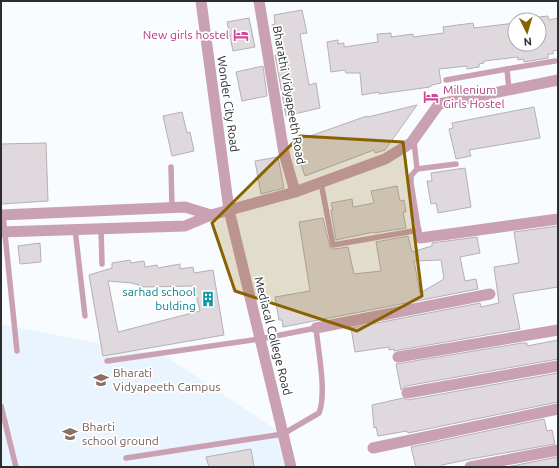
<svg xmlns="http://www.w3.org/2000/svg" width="559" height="468" viewBox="0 0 559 468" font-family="Ubuntu,sans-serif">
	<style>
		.built { fill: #eaf4fe }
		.building { fill: #dfd9dd; stroke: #b5b0b2; fill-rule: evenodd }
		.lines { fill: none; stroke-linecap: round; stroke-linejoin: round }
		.service { stroke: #caa0b3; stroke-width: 5.5 }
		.minor { stroke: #caa0b3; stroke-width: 11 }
		.tertiary { stroke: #caa0b3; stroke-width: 11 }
		.marked { fill: #896200; fill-opacity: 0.2; stroke: #896200; stroke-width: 3; stroke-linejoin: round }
		.labels { text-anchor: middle; stroke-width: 3.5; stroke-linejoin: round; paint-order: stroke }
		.hotel-label { font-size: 12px; fill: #b23c85; stroke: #fff; text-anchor: end }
		.street-label { font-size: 12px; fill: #2b2d2e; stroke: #fff }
		.culture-label { font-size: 12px; fill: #0d838f; stroke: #fff; text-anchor: end }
		.education-label { font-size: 12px; fill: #785e54; stroke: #fff; text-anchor: start }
	</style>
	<rect width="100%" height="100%" fill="#f9fcfe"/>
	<!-- built -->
	<path class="built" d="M1,324L167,357L283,434L291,467H1Z"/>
	<!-- building -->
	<g class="building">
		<path d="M302,10L307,33L300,34L309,85L316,83L320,108L286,116L275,55H277L272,25L275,24L274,15Z"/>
		<path d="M548,16L549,20L558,18V50L553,51V54H548V58L524,62L523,59L518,60V57L484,61V63L479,64V67L467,69V66L439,69L441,83L432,85L430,87L379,94V92L362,95L360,73H346L345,70L331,72L327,42L338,40V44L344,43V47L378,42L377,34L391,33V37L413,34V37L444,33L443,27L473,23L474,28L515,23V44H539V17Z"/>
		<path d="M249,18L255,47L233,51L227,22Z"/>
		<path d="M263,66L267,96L242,101L236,72Z"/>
		<path d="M417,105L385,150L375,153L374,150L305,176L293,142L367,116L368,117Z"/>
		<path d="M534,107L540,138L469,150L471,156L456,159L449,129L453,128L452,123Z"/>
		<path d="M182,112L187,133L190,132L194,151L172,156L163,116Z"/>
		<path d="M46,143L48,201L1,204V144Z"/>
		<path d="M278,157L284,188L261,194L255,161Z"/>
		<path d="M465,168L471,207L438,213L436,203L431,204L427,181H432L431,173Z"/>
		<path d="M397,186L400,201L404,200L406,212H403L406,228L374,233V232L336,240L331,210H333L331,203L352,199L353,207L374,203L371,191Z"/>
		<path d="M323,218L330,247L334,249L348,247L354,274L381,271L376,242L408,236L412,252L432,246V243L477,237L480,253L460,257L465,281L476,279L478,289L283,327L282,320H279L275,297L310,291L299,222ZM441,260L444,279L420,293L414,261Z"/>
		<path d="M558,226V287L513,294L520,329L394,351V349L389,350V347L355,352L351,328L480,303L481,307L499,303L494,267L519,263L514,232Z"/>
		<path d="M40,243L41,262L20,264L18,246Z"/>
		<path d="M130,260L131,263L144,261L145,267L157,265L158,268L180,264V269L193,267L194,273L213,270L224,335L103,356L89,275L112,268V263ZM108,281L132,283L144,287L194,286L200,311L118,332Z"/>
		<path d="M558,340V359L406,386L401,390L396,364L522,343H527V346Z"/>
		<path d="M558,373V402L408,433L407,431L378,436L376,427L374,428L372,405L403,398L408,400Z"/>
		<path d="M544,419L547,431L552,430L555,444L471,459L442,465L443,467H416L411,447Z"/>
		<path d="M251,449L254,467H209L206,457Z"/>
		<path d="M557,457L558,467H507Z"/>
	</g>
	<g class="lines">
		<!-- service -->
		<g class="service">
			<path d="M507,69L555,61"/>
			<path d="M446,80L507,69L509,90"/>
			<path d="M414,141L417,169L411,176V183L419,233"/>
			<path d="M171,167L172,208"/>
			<path d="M417,169L456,164"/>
			<path d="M321,183L333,245L419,230"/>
			<path d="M3,215L17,351"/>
			<path d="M101,228L102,264"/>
			<path d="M75,229L85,316"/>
			<path d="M107,361L260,339L316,328C318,350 327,393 319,413L283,434L126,458"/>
			<path d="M1,406L16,467"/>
		</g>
		<!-- minor -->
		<g class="minor">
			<path d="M259,1L284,153L295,192"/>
			<path d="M420,238L558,219"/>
			<path d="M316,328L490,294"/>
			<path d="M398,357L558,330"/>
			<path d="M407,393L558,366"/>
			<path d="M373,448L558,409"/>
			<path d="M470,467L558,450"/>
		</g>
		<!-- tertiary -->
		<g class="tertiary">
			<path d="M201,1L229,210L291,467"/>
			<path d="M1,215L185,207L211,215"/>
			<path d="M1,232L185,226L211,215L295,192L385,159L411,143L439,104L558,80"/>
		</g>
	</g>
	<!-- marked area -->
	<path class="marked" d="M300,136L403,142L422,296L357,331L235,291L212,223Z"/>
	<!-- icons -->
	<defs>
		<g id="hotel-bare" transform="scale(1.2)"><path d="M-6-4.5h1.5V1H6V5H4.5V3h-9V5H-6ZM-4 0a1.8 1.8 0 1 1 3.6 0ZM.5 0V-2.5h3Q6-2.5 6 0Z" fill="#d1479c" stroke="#fff" stroke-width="2.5" paint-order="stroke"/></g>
		<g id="building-bare" transform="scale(1.2)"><path d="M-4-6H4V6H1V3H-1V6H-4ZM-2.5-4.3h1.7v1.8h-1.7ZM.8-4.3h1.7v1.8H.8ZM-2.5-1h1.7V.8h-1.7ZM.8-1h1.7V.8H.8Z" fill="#0f9aa8" stroke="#fff" stroke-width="2.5" paint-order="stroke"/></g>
		<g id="university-bare" transform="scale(1.2)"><path d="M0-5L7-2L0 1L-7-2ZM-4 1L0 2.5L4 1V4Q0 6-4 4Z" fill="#8d6e63" stroke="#fff" stroke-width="2.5" paint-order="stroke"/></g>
		<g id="school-bare" transform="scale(1.2)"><path d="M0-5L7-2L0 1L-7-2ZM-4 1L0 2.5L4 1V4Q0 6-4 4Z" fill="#8d6e63" stroke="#fff" stroke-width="2.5" paint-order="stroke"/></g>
	</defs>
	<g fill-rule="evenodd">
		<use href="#hotel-bare" x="241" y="35"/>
		<use href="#hotel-bare" x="431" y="97"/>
		<use href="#building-bare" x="208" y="299"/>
		<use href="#university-bare" x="101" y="380"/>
		<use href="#school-bare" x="70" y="434"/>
	</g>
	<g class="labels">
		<!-- hotel labels -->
		<g class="hotel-label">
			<text x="229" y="39">New girls hostel</text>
			<text x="443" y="94" text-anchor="start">Millenium<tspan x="443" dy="14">Girls Hostel</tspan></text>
		</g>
		<!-- street labels -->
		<g class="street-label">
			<text transform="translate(289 95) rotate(80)" y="4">Bharathi Vidyapeeth Road</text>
			<text transform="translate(228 104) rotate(82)" y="4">Wonder City Road</text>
			<text transform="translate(273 336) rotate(76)" y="4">Mediacal College Road</text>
		</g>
		<!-- culture labels -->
		<g class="culture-label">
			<text x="196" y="296">sarhad school<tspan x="196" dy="14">bulding</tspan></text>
		</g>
		<!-- education labels -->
		<g class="education-label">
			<text x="113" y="377">Bharati<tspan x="113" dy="14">Vidyapeeth Campus</tspan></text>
			<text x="82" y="431">Bharti<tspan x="82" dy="14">school ground</tspan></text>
		</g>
	</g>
	<!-- border -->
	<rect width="559" height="468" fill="none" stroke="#2b2d2e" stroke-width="4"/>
	<!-- north arrow -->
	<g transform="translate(527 32) rotate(175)"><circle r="19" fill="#ffffff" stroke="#aaabab"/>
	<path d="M0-3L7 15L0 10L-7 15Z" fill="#896200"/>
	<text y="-6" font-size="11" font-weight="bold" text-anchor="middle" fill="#2b2d2e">N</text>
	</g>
</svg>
